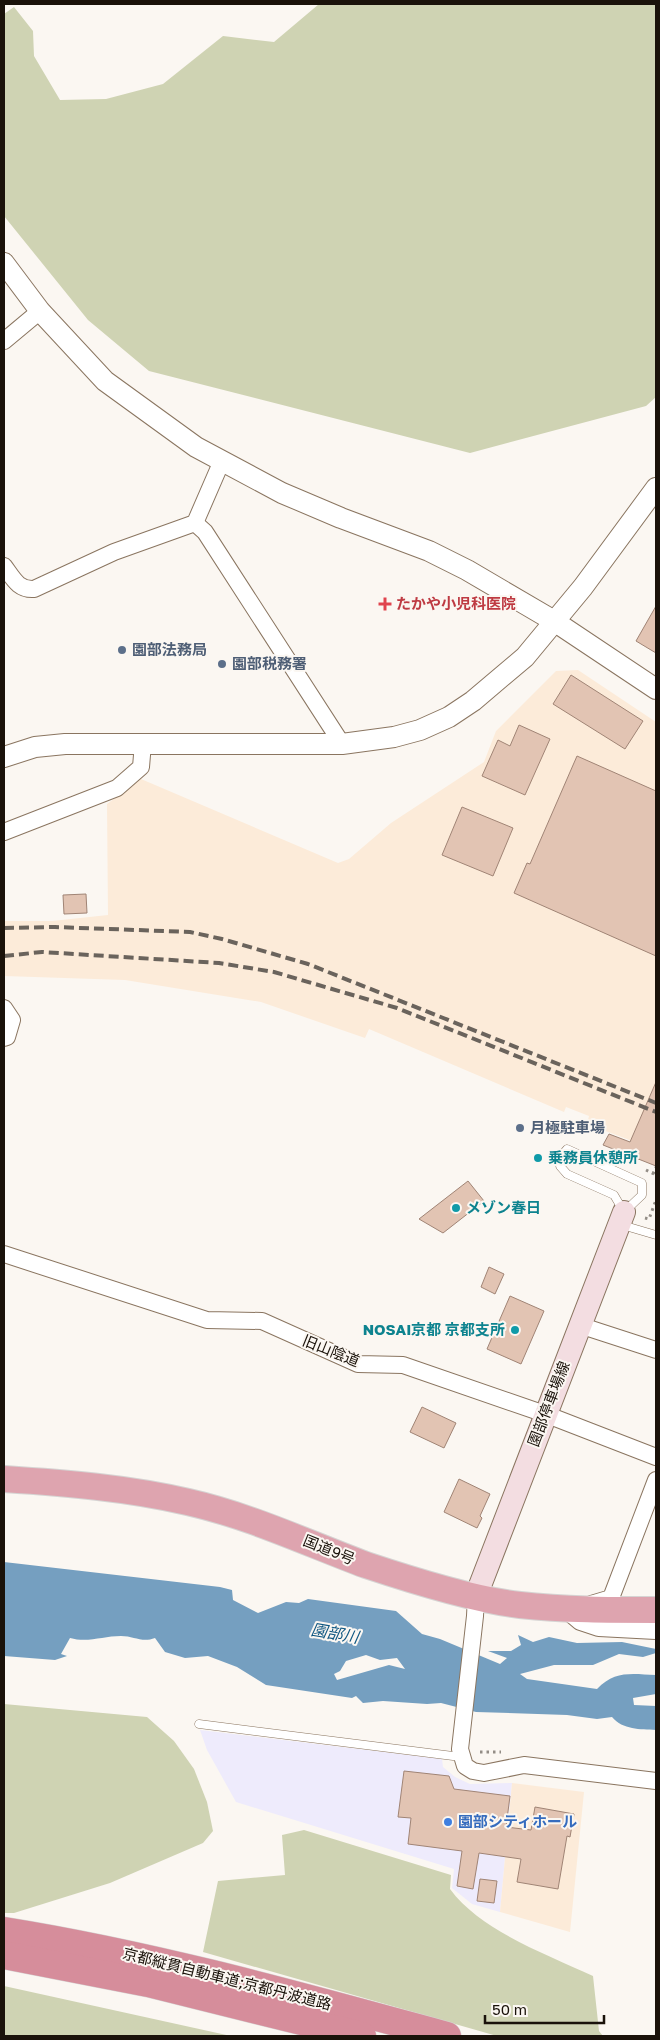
<svg xmlns="http://www.w3.org/2000/svg" width="660" height="2040" viewBox="0 0 660 2040" font-family="'Golos Text','Noto Sans JP',sans-serif">
	<style>
		.commercial { fill: #eeebfc }
		.built { fill: #fcebd9 }
		.green { fill: #cfd3b3 }
		.water { fill: #759fc0; fill-rule: evenodd }
		.building { fill: #e2c4b3; stroke: #a08475 }
		.lines { fill: none; stroke-linecap: round; stroke-linejoin: round }
		.service-casing { stroke: #8a7560; stroke-width: 9 }
		.minor-casing { stroke: #8a7560; stroke-width: 18 }
		.tertiary-casing { stroke: #8a7560; stroke-width: 22 }
		.secondary-casing { stroke: #8a7560; stroke-width: 24 }
		.trunk-casing { stroke: #d6d4d3; stroke-width: 28 }
		.motorway-casing { stroke: #d6d4d3; stroke-width: 29 }
		.path { stroke: #938d86; stroke-width: 3; stroke-dasharray: 2.5 4; stroke-linecap: butt }
		.service { stroke: #fff; stroke-width: 8 }
		.minor { stroke: #fff; stroke-width: 16 }
		.tertiary { stroke: #fff; stroke-width: 20 }
		.secondary { stroke: #f3dde1; stroke-width: 22 }
		.trunk { stroke: #dea4af; stroke-width: 26 }
		.motorway { stroke: #d68d9b; stroke-width: 28 }
		.rail { stroke: #6a635c; stroke-width: 4; stroke-dasharray: 10 5; stroke-linecap: butt }
		.health-dot { fill: #e0444e; stroke: #fbf7f2; stroke-width: 2 }
		.service-dot { fill: #5c6f8a; stroke: #fbf7f2; stroke-width: 2 }
		.culture-dot { fill: #0f9aa8; stroke: #fbf7f2; stroke-width: 2 }
		.shop-dot { fill: #3f7fe0; stroke: #fbf7f2; stroke-width: 2 }
		.labels { text-anchor: middle; stroke-width: 4; stroke-linejoin: round; paint-order: stroke }
		.health-label { font-size: 15px; font-weight: bold; fill: #be3a42; stroke: #fbf7f2; text-anchor: start }
		.service-label { font-size: 15px; font-weight: bold; fill: #4e5e75; stroke: #fbf7f2; text-anchor: start }
		.culture-label { font-size: 15px; font-weight: bold; fill: #0d838f; stroke: #fbf7f2; text-anchor: start }
		.street-label { font-size: 15px; fill: #1a120a; stroke: #fbf7f2 }
		.shop-label { font-size: 15px; font-weight: bold; fill: #366cbe; stroke: #fbf7f2; text-anchor: start }
		.water-label { font-size: 16px; font-style: italic; fill: #0f5782; stroke: #fbf7f2 }
	</style>
	<rect width="100%" height="100%" fill="#fbf7f2"/>
	<!-- commercial -->
	<path class="commercial" d="M200,1730L442,1759L443,1767L455,1777L470,1784L512,1783L500,1912L472,1904L452,1888L454,1869L236,1802L207,1750Z"/>
	<!-- built -->
	<g class="built">
		<path d="M578,670L656,722V1150L587,1124L589,1116L566,1107L564,1112L369,1029L365,1038L261,1002L125,980L4,976V921H52L108,915L107,804L141,779L338,863L349,859L391,823L484,762L496,731L556,671Z"/>
		<path d="M512,1783L584,1792L570,1932L500,1912Z"/>
	</g>
	<!-- green -->
	<g class="green">
		<path d="M319,4H656V397L646,406L470,453L149,371L88,320L4,216V14L14,7L33,31L34,56L60,100L106,99L163,84L223,36L274,42Z"/>
		<path d="M4,1704L147,1717L174,1741L194,1769L207,1802L213,1831L203,1843L110,1883L14,1913H4Z"/>
		<path d="M304,1830L451,1875L450,1889C481,1931 546,1954 593,1976L599,2031L603,2036H497L203,1952L218,1881L285,1875L282,1835Z"/>
		<path d="M4,1986L231,2036H4Z"/>
	</g>
	<!-- water -->
	<path class="water" d="M4,1562L220,1587L232,1590L233,1600L258,1613L286,1602L299,1603L308,1599L396,1611L422,1634L440,1639L500,1664L507,1658L488,1651H511L521,1645L518,1635L533,1642L549,1637L577,1643L622,1642L656,1649V1653L643,1657L619,1654L593,1665H554L520,1674L527,1679L597,1689C615,1670 632,1674 656,1675V1694L633,1698L634,1705L656,1706V1730C640,1729 623,1730 612,1717L597,1719L567,1715L476,1712L441,1703L427,1704L383,1701L363,1703L356,1696L352,1698L266,1685L237,1667L208,1656L185,1658L165,1652L155,1638C142,1643 134,1636 121,1636C103,1636 88,1643 70,1638L61,1654L67,1656L55,1660L4,1656ZM366,1655L380,1660L397,1658L405,1669L389,1665L337,1680L334,1674L340,1671L346,1661Z"/>
	<!-- building -->
	<g class="building">
		<path d="M656,606V653L636,641Z"/>
		<path d="M571,675L643,721L625,749L553,704Z"/>
		<path d="M519,725L550,739L525,795L482,776L498,740L510,746Z"/>
		<path d="M577,756L656,791V956L514,893L527,863L530,864Z"/>
		<path d="M462,807L513,828L493,876L442,855Z"/>
		<path d="M86,894L87,913L64,914L63,895Z"/>
		<path d="M656,1082V1166L603,1145L609,1134L630,1142Z"/>
		<path d="M468,1181L484,1201L443,1233L419,1219Z"/>
		<path d="M489,1267L504,1274L495,1294L481,1287Z"/>
		<path d="M510,1296L544,1311L521,1364L487,1349Z"/>
		<path d="M422,1407L456,1423L444,1448L410,1432Z"/>
		<path d="M459,1479L490,1494L480,1516L482,1518L477,1528L444,1512Z"/>
		<path d="M404,1771L449,1776L454,1789L510,1796L506,1827L531,1830L535,1807L574,1814L570,1837L567,1836L558,1889L517,1882L521,1859L479,1853L473,1889L457,1886L462,1851L408,1844L411,1818L398,1817Z"/>
		<path d="M480,1879L497,1881L494,1903L477,1901Z"/>
	</g>
	<g class="lines">
		<!-- service casing -->
		<g class="service-casing">
			<g id="service">
				<path d="M567,1149L642,1183V1195L624,1212L614,1195L567,1174L560,1166L561,1156Z"/>
				<path d="M622,1225L656,1235"/>
				<path d="M199,1724L461,1757"/>
			</g>
		</g>
		<!-- minor casing -->
		<g class="minor-casing">
			<g id="minor">
				<path d="M4,341L40,311"/>
				<path d="M195,523L205,532L342,744"/>
				<path d="M4,566C13,578 18,590 34,589L114,552L195,523L221,463"/>
				<path d="M4,832L117,788L141,767L143,743"/>
				<path d="M4,1008L12,1020L7,1037L4,1038"/>
				<path d="M4,1254L207,1320L262,1321L358,1364L403,1365L545,1414L656,1457"/>
				<path d="M579,1325L656,1350"/>
				<path d="M476,1596L475,1616L460,1749L465,1766L473,1771L484,1773L524,1765L656,1781"/>
				<path d="M591,1604L611,1598L656,1480"/>
			</g>
		</g>
		<!-- tertiary casing -->
		<g class="tertiary-casing">
			<g id="tertiary">
				<path d="M4,263L40,311L105,381L196,447L282,493L341,518L429,551L467,570L554,621L656,689"/>
				<path d="M4,757L35,747L65,744H342L394,737L420,730L449,717L473,701L525,657L583,587L656,488"/>
				<path d="M568,1609L581,1620L599,1626L656,1629"/>
			</g>
		</g>
		<!-- secondary casing -->
		<g class="secondary-casing">
			<path id="secondary" d="M476,1596L624,1212"/>
		</g>
		<!-- trunk casing -->
		<g class="trunk-casing">
			<path id="trunk" d="M4,1479C65,1483 128,1488 188,1502C250,1516 307,1543 366,1565C411,1580 474,1600 520,1605C565,1610 611,1610 656,1610"/>
		</g>
		<!-- motorway casing -->
		<g class="motorway-casing">
			<g id="motorway">
				<path d="M4,1931C154,1955 300,1996 447,2036"/>
				<path d="M4,1955L148,1983L362,2036"/>
			</g>
		</g>
		<!-- path -->
		<g class="path">
			<path d="M646,1170L656,1175"/>
			<path d="M653,1174L656,1167"/>
			<path d="M645,1218L649,1219L656,1200"/>
			<path d="M480,1752H501"/>
		</g>
		<!-- service -->
		<use href="#service" class="service"/>
		<!-- minor -->
		<use href="#minor" class="minor"/>
		<!-- tertiary -->
		<use href="#tertiary" class="tertiary"/>
		<!-- secondary -->
		<use href="#secondary" class="secondary"/>
		<!-- trunk -->
		<use href="#trunk" class="trunk"/>
		<!-- motorway -->
		<use href="#motorway" class="motorway"/>
		<!-- rail -->
		<g class="rail">
			<path d="M4,928L55,927L190,932L222,939L308,964L656,1103"/>
			<path d="M4,956L42,952L219,963L274,972L397,1008L656,1112"/>
		</g>
	</g>
	<!-- markers -->
	<path class="health-dot" d="M382.5 596.5h5v5h5v5h-5v5h-5v-5h-5v-5h5z"/>
	<g class="service-dot">
		<circle cx="122" cy="650" r="5"/>
		<circle cx="222" cy="664" r="5"/>
		<circle cx="520" cy="1128" r="5"/>
	</g>
	<g class="culture-dot">
		<circle cx="538" cy="1158" r="5"/>
		<circle cx="456" cy="1208" r="5"/>
		<circle cx="515" cy="1330" r="5"/>
	</g>
	<circle class="shop-dot" cx="448" cy="1822" r="5"/>
	<g class="labels">
		<!-- health labels -->
		<g class="health-label">
			<text x="396" y="609">たかや小児科医院</text>
		</g>
		<!-- service labels -->
		<g class="service-label">
			<text x="132" y="655">園部法務局</text>
			<text x="232" y="669">園部税務署</text>
			<text x="530" y="1133">月極駐車場</text>
		</g>
		<!-- culture labels -->
		<g class="culture-label">
			<text x="548" y="1163">乗務員休憩所</text>
			<text x="466" y="1213">メゾン春日</text>
			<text x="505" y="1335" text-anchor="end">NOSAI京都 京都支所</text>
		</g>
		<!-- street labels -->
		<g class="street-label">
			<text transform="translate(331 1351) rotate(22)" y="5">旧山陰道</text>
			<text transform="translate(549 1404) rotate(-69)" y="5">園部停車場線</text>
			<text transform="translate(329 1550) rotate(22)" y="5">国道9号</text>
			<text transform="translate(227 1979) rotate(14)" y="5">京都縦貫自動車道;京都丹波道路</text>
		</g>
		<!-- shop labels -->
		<g class="shop-label">
			<text x="458" y="1827">園部シティホール</text>
		</g>
		<!-- water labels -->
		<g class="water-label">
			<text transform="translate(335 1633) rotate(10)" y="6">園部川</text>
		</g>
	</g>
	<!-- border -->
	<rect width="660" height="2040" fill="none" stroke="#1a120a" stroke-width="10"/>
	<!-- scale -->
	<path d="M485 2015v8h119v-8" fill="none" stroke="#1a120a" stroke-width="2.5"/>
	<text x="492" y="2015" font-size="15" fill="#1a120a" stroke="#fbf7f2" stroke-width="4" paint-order="stroke">50 m</text>
</svg>
